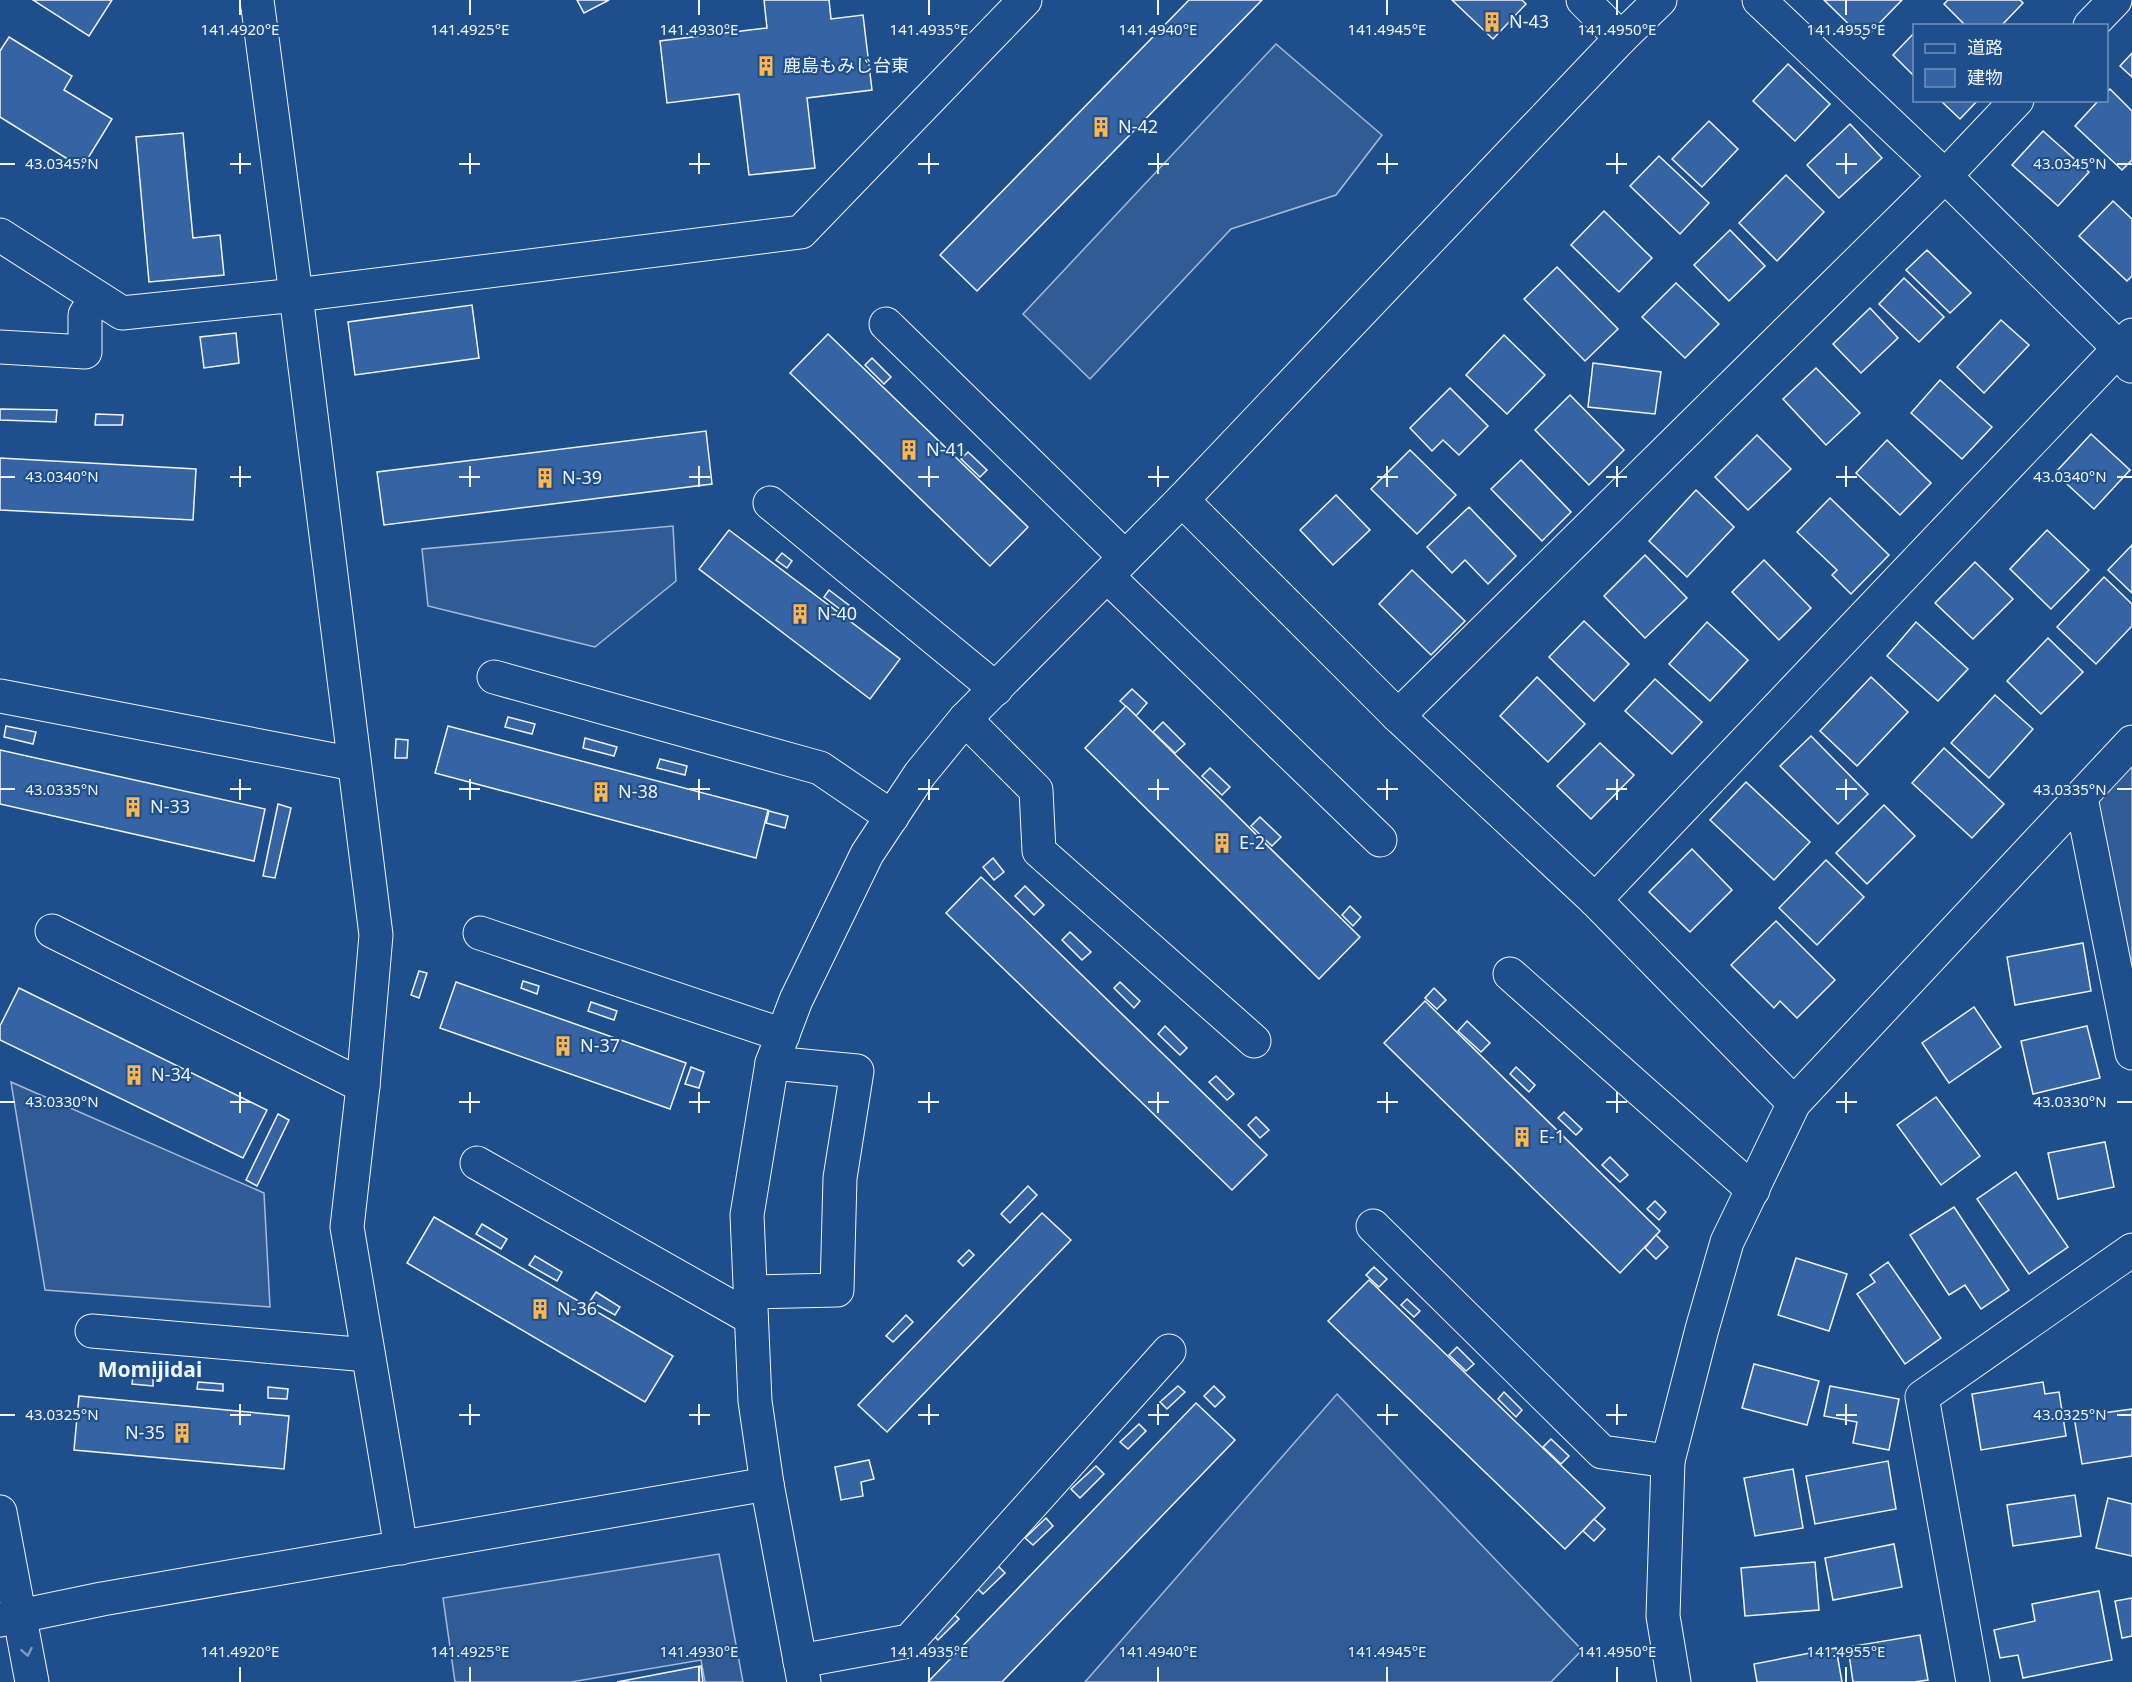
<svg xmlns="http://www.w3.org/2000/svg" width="2132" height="1682" viewBox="0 0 2132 1682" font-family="'Noto Sans','Noto Sans JP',sans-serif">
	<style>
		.built { fill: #305b95; stroke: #a8bbd7; stroke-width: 1.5 }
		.building { fill: #3563a3; stroke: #f2f6ff; stroke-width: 1.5 }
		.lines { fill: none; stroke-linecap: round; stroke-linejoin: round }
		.minor-casing { stroke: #f2f6ff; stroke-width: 35 }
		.minor { stroke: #1f4e8c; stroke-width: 33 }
		.oneway { stroke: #7e9ac0 }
		.ticks { fill: none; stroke: #f2f6ff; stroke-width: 2 }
		.labels { text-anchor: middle; stroke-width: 4.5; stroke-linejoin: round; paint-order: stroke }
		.poi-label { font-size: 18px; fill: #f2f6ff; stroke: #1f4e8c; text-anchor: start }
		.quarter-label { font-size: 21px; font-weight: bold; fill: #f2f6ff; stroke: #1f4e8c }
		.ticks-label { font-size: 15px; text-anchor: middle; fill: #f2f6ff; stroke: #1f4e8c; stroke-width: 4.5; stroke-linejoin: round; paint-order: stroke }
	</style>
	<rect width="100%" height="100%" fill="#1f4e8c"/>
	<!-- built -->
	<g class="built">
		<path d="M1276,44L1382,135L1336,195L1231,229L1090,379L1023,314Z"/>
		<path d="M673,526L676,581L595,647L428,606L422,549Z"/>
		<path d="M2132,742V1053L2081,798Z"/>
		<path d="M11,1082L264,1193L270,1307L45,1290Z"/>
		<path d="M1337,1394L1582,1650L1551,1682H1085Z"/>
		<path d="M719,1554L743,1682H705L701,1660L571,1682H455L443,1598Z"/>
	</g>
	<!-- building -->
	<g class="building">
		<path d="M33,0H112L89,36Z"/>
		<path d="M577,0H609L584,13Z"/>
		<path d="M764,0H829L831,19L863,15L872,90L807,98L815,168L749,175L739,94L667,103L660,41L767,28Z"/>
		<path d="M1189,0H1262L977,291L940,255Z"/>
		<path d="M1452,0H1522L1526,4L1493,39Z"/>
		<path d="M1824,0H1902L1864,39Z"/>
		<path d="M1948,0H2020L2023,3L2001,26H1966L1944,4Z"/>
		<path d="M1914,33V76L1893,55Z"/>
		<path d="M9,37L72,76L64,90L112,119L82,168L0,117V51Z"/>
		<path d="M2132,53V77L2120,66Z"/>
		<path d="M1788,64L1830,104L1795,141L1753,101Z"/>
		<path d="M2110,89L2132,111V160L2122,170L2075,126L2099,100H2106V93Z"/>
		<path d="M1940,100H1978L1960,119Z"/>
		<path d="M1709,121L1738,149L1702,187L1672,159Z"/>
		<path d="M1850,124L1882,158L1839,198L1807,165Z"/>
		<path d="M2043,131L2089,172L2058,206L2012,165Z"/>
		<path d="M183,133L193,238L220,235L224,275L149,282L136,137Z"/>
		<path d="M1659,156L1709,203L1680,234L1630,186Z"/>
		<path d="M1786,175L1824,212L1777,261L1739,223Z"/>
		<path d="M2113,201L2132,219V276L2127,281L2079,236Z"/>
		<path d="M1604,211L1652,258L1619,292L1571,245Z"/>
		<path d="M1730,230L1765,266L1729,301L1694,265Z"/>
		<path d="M1927,250L1971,293L1950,313L1906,270Z"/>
		<path d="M1557,267L1618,329L1585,361L1524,299Z"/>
		<path d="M1904,278L1944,317L1919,342L1879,304Z"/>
		<path d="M1676,283L1719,324L1685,358L1642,317Z"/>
		<path d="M472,305L479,358L355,375L348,322Z"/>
		<path d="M1870,308L1898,338L1861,373L1833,344Z"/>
		<path d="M2001,320L2029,345L1984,393L1957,367Z"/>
		<path d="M236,333L239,363L204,368L200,337Z"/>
		<path d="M828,334L1028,527L990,566L790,373Z"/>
		<path d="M1504,335L1545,375L1507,414L1466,375Z"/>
		<path d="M872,358L891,377L884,384L865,365Z"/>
		<path d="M1593,363L1661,372L1655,414L1588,407Z"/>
		<path d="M1816,368L1860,413L1826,445L1783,399Z"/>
		<path d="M1940,380L1992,427L1962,459L1911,413Z"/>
		<path d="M1450,388L1488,426L1459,455L1443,440L1432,451L1410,428Z"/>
		<path d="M1570,395L1624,450L1589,485L1535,430Z"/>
		<path d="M0,409L57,410L56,422L0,420Z"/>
		<path d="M96,414L123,415L122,425H95Z"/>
		<path d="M706,431L712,484L384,525L377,472Z"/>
		<path d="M2091,434L2130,470L2094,509L2055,473Z"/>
		<path d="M1757,435L1791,469L1748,510L1715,477Z"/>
		<path d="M1887,440L1931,483L1900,515L1856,473Z"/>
		<path d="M1410,450L1456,495L1417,534L1371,489Z"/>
		<path d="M968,452L987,470L980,477L961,459Z"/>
		<path d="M0,458L196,469L193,520L0,510Z"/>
		<path d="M1521,460L1571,512L1542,541L1491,489Z"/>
		<path d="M1696,490L1734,527L1687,577L1649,541Z"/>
		<path d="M1336,495L1370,530L1333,565L1300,530Z"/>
		<path d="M1830,498L1889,555L1851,594L1832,575L1837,570L1797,532Z"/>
		<path d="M1469,507L1516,556L1488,584L1465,560L1452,573L1427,547Z"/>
		<path d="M729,530L900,659L870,699L699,569Z"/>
		<path d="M2047,530L2089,570L2051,609L2010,569Z"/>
		<path d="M2132,545V593L2108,570Z"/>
		<path d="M782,553L792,561L787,568L776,560Z"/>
		<path d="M1645,555L1687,598L1645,638L1604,596Z"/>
		<path d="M1764,560L1811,608L1779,640L1732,592Z"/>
		<path d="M1975,562L2013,599L1973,639L1935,603Z"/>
		<path d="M1412,570L1465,621L1431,655L1379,604Z"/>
		<path d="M2104,577L2132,604V626L2096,664L2057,627Z"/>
		<path d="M829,590L850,606L845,613L824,597Z"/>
		<path d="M1584,621L1629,664L1594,701L1549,657Z"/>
		<path d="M1707,622L1748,660L1710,701L1669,664Z"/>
		<path d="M1916,622L1968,669L1938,701L1887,656Z"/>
		<path d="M2048,638L2083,672L2041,714L2007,681Z"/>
		<path d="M1537,677L1585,724L1548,762L1500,716Z"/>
		<path d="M1871,677L1908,712L1857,766L1820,731Z"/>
		<path d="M1655,679L1702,722L1672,754L1625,711Z"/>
		<path d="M1132,689L1147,703L1136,716L1120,701Z"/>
		<path d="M1995,695L2033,729L1989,778L1951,743Z"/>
		<path d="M1126,706L1360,937L1319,979L1085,748Z"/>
		<path d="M508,717L535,724L532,734L505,727Z"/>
		<path d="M1163,722L1185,744L1175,753L1153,732Z"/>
		<path d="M6,726L36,732L33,744L4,737Z"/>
		<path d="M448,726L768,810L756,858L435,773Z"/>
		<path d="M1811,736L1868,794L1838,824L1780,766Z"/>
		<path d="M585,738L617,747L614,756L583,748Z"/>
		<path d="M396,739L408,740L407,758H395Z"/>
		<path d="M1600,743L1634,775L1591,819L1557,786Z"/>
		<path d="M1944,748L2004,804L1972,838L1912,783Z"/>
		<path d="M0,750L265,809L254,861L0,804Z"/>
		<path d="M660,759L687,766L685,775L657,768Z"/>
		<path d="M1210,768L1230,787L1222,795L1202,776Z"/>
		<path d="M1746,782L1810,842L1774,880L1710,820Z"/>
		<path d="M278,804L291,808L275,878L263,876Z"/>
		<path d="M1884,805L1915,836L1867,884L1836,853Z"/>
		<path d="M769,811L788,816L785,828L766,823Z"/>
		<path d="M1260,817L1281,837L1272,846L1251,826Z"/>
		<path d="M1692,849L1732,890L1690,932L1649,892Z"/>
		<path d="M993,858L1004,872L994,880L983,867Z"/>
		<path d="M1826,860L1864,897L1817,945L1779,908Z"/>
		<path d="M981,877L1267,1155L1232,1190L946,913Z"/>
		<path d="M1025,886L1044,905L1034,915L1015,896Z"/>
		<path d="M1350,906L1361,917L1353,926L1342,915Z"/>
		<path d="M1776,921L1835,980L1797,1018L1780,1001L1774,1008L1731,965Z"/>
		<path d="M1070,932L1091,952L1082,960L1062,940Z"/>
		<path d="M2083,943L2091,991L2015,1005L2007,957Z"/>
		<path d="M419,971L427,973L419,998L411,995Z"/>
		<path d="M523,981L539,986L537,994L521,988Z"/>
		<path d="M456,982L686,1063L670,1109L440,1028Z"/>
		<path d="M1120,982L1140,1001L1134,1008L1114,988Z"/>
		<path d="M19,988L267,1110L243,1158L0,1040V1026Z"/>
		<path d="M1434,988L1446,1000L1437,1009L1425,998Z"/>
		<path d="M1425,1001L1660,1231L1620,1273L1384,1043Z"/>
		<path d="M591,1002L617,1011L614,1020L588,1011Z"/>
		<path d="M1974,1007L2001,1047L1949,1083L1922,1043Z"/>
		<path d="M1467,1021L1490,1043L1481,1052L1458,1031Z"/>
		<path d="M1165,1026L1187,1048L1180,1055L1158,1034Z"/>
		<path d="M2087,1026L2100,1078L2033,1094L2021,1041Z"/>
		<path d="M691,1067L704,1072L699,1088L685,1084Z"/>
		<path d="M1516,1067L1535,1085L1529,1092L1510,1074Z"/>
		<path d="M1216,1076L1234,1094L1227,1100L1209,1082Z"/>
		<path d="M1936,1097L1980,1156L1941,1185L1897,1125Z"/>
		<path d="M1564,1112L1582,1129L1576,1135L1558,1118Z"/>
		<path d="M278,1114L289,1120L257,1186L246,1180Z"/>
		<path d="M1256,1117L1269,1130L1260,1138L1248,1125Z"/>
		<path d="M2105,1142L2114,1187L2058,1199L2048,1153Z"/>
		<path d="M1610,1157L1628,1175L1620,1182L1602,1165Z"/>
		<path d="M2016,1172L2068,1247L2029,1274L1977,1199Z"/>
		<path d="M1028,1186L1037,1195L1010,1223L1001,1214Z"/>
		<path d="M1655,1201L1666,1212L1659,1220L1647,1209Z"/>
		<path d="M1954,1207L2009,1290L1981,1309L1965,1285L1949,1295L1910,1235Z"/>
		<path d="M1042,1213L1071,1240L887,1432L858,1405Z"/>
		<path d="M434,1217L673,1356L645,1402L407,1263Z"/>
		<path d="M482,1224L507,1239L501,1249L476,1234Z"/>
		<path d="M1656,1235L1668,1247L1656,1259L1645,1248Z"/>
		<path d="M969,1250L974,1255L963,1266L958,1261Z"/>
		<path d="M535,1256L562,1272L557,1281L529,1265Z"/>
		<path d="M1796,1258L1847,1274L1829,1331L1778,1315Z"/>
		<path d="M1888,1262L1941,1338L1905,1364L1857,1294L1875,1282L1870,1275Z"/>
		<path d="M1374,1267L1387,1279L1379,1287L1366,1275Z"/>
		<path d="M1369,1280L1605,1508L1565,1549L1328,1321Z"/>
		<path d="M596,1292L620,1307L615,1315L590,1301Z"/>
		<path d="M1407,1299L1420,1311L1414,1317L1401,1305Z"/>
		<path d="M906,1315L913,1322L893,1342L886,1336Z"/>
		<path d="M1457,1347L1474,1364L1466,1371L1449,1355Z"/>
		<path d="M1754,1364L1819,1381L1807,1425L1742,1408Z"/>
		<path d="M133,1376L153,1378V1386L132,1384Z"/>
		<path d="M198,1382L223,1384V1391L197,1389Z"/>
		<path d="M2043,1382L2045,1394L2059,1392L2066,1436L1981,1450L1972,1394Z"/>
		<path d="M1178,1386L1185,1392L1167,1409L1160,1402Z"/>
		<path d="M1214,1386L1225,1397L1215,1407L1204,1396Z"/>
		<path d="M1830,1386L1899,1399L1889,1450L1853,1443L1857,1422L1824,1416Z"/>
		<path d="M268,1387L288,1389L287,1399L268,1398Z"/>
		<path d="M1504,1392L1522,1410L1516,1417L1498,1399Z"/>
		<path d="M79,1396L289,1416L284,1469L74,1450Z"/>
		<path d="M1196,1403L1235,1440L1002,1682H928Z"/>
		<path d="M2132,1409V1456L2082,1464L2074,1417Z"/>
		<path d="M1139,1424L1146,1431L1128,1449L1120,1442Z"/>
		<path d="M1551,1439L1569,1456L1561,1464L1543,1447Z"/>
		<path d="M869,1460L874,1479L861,1482L863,1496L841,1500L835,1467Z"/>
		<path d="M1888,1461L1896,1509L1815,1524L1806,1476Z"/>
		<path d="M1096,1466L1104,1474L1080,1498L1071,1489Z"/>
		<path d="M1793,1469L1803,1528L1755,1536L1744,1478Z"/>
		<path d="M2075,1495L2081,1536L2013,1546L2007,1505Z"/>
		<path d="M2108,1498L2132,1504V1556L2096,1548Z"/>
		<path d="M1046,1518L1053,1526L1033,1545L1025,1538Z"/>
		<path d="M1594,1519L1605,1529L1594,1541L1583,1531Z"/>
		<path d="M1894,1544L1902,1587L1833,1600L1825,1558Z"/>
		<path d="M1815,1562L1819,1610L1745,1616L1741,1568Z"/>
		<path d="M997,1565L1005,1573L983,1594L975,1586Z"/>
		<path d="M2099,1591L2112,1660L2023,1678L2018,1655L2000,1658L1994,1630L2035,1621L2032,1604Z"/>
		<path d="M2132,1598V1636L2122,1638L2115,1601Z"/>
		<path d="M952,1612L959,1619L938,1640L931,1633Z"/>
		<path d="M1920,1635L1928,1680L1914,1682H1853L1848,1647Z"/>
		<path d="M1836,1648L1842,1682H1757L1754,1664Z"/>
		<path d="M701,1666L703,1682H617Z"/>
	</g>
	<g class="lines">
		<!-- minor casing -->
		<g class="minor-casing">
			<g id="minor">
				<path d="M257,0L296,295L376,935L363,1086L347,1227L401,1548"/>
				<path d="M1583,0L1621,38"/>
				<path d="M1759,0L1945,176L2119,348L2131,366"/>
				<path d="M2090,26L2115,0"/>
				<path d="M0,235L122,313L296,295L801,232L1025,0"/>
				<path d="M886,324L1125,557"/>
				<path d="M0,347L85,352V315L96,297"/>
				<path d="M1182,500L1398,716L1595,900L1794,1103"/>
				<path d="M770,503L996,689"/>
				<path d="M1107,576L1380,840"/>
				<path d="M494,677L820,768L892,817"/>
				<path d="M0,696L354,764"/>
				<path d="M1398,716L1945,176L2017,100"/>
				<path d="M965,719L1036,790L1039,851L1254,1041"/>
				<path d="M2081,798L2132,1053"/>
				<path d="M1595,900L2132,335"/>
				<path d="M52,931L363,1086"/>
				<path d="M480,933L783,1035"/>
				<path d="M1510,974L1753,1190"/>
				<path d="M477,1163L751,1318"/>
				<path d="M1373,1226L1602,1452L1668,1461"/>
				<path d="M751,1292L837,1290L840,1178L857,1071L772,1063"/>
				<path d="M92,1331L368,1355"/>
				<path d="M0,1512L32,1682"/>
				<path d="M0,1620L102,1599L767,1484"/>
				<path d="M800,1661L909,1641L1169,1351"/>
				<path d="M804,1682L767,1484L755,1401L747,1215L772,1063L796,1000L867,854L920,774L965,719L1182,500L1621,38L1660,0"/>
				<path d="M1674,1682L1663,1616L1668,1461L1702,1329L1727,1242L1794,1103L2132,742"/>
				<path d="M1973,1682L1922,1397L2132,1250"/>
			</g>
		</g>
		<!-- minor -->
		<use href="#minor" class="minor"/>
	</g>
	<!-- one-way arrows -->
	<defs><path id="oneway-chevron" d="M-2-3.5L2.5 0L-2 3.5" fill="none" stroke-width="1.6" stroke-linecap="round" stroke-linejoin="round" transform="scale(1.5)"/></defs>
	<use class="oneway" href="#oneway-chevron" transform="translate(27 1652) rotate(79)"/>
	<!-- ticks -->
	<path class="ticks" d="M240,0V15M470,0V15M699,0V15M929,0V15M1158,0V15M1387,0V15M1617,0V15M1846,0V15M240,153V174M470,153V174M699,153V174M929,153V174M1158,153V174M1387,153V174M1617,153V174M1846,153V174M0,164H15M230,164H251M459,164H480M689,164H710M918,164H939M1148,164H1169M1377,164H1398M1606,164H1627M1836,164H1857M2117,164H2132M240,466V487M470,466V487M699,466V487M929,466V487M1158,466V487M1387,466V487M1617,466V487M1846,466V487M0,477H15M230,477H251M459,477H480M689,477H710M918,477H939M1148,477H1169M1377,477H1398M1606,477H1627M1836,477H1857M2117,477H2132M240,779V800M470,779V800M699,779V800M929,779V800M1158,779V800M1387,779V800M1617,779V800M1846,779V800M0,789H15M230,789H251M459,789H480M689,789H710M918,789H939M1148,789H1169M1377,789H1398M1606,789H1627M1836,789H1857M2117,789H2132M240,1092V1113M470,1092V1113M699,1092V1113M929,1092V1113M1158,1092V1113M1387,1092V1113M1617,1092V1113M1846,1092V1113M0,1102H15M230,1102H251M459,1102H480M689,1102H710M918,1102H939M1148,1102H1169M1377,1102H1398M1606,1102H1627M1836,1102H1857M2117,1102H2132M240,1404V1425M470,1404V1425M699,1404V1425M929,1404V1425M1158,1404V1425M1387,1404V1425M1617,1404V1425M1846,1404V1425M0,1415H15M230,1415H251M459,1415H480M689,1415H710M918,1415H939M1148,1415H1169M1377,1415H1398M1606,1415H1627M1836,1415H1857M2117,1415H2132M240,1667V1682M470,1667V1682M699,1667V1682M929,1667V1682M1158,1667V1682M1387,1667V1682M1617,1667V1682M1846,1667V1682"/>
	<!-- icons -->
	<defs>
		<g id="building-bare" transform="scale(1.62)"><path d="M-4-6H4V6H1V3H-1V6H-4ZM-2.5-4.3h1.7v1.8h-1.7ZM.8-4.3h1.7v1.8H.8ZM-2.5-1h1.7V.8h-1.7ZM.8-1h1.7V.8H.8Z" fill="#ffb74d" stroke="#1f4e8c" stroke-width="2.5" paint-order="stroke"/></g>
	</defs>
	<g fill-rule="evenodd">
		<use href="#building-bare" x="1492" y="22"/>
		<use href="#building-bare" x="766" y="66"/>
		<use href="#building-bare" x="1101" y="127"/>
		<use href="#building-bare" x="909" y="450"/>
		<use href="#building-bare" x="545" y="478"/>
		<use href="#building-bare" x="800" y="614"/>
		<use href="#building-bare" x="601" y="792"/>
		<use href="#building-bare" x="133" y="807"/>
		<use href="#building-bare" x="1222" y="843"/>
		<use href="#building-bare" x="563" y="1046"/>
		<use href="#building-bare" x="134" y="1075"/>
		<use href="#building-bare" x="1522" y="1137"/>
		<use href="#building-bare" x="540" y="1309"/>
		<use href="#building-bare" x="182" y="1433"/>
	</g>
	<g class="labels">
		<!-- poi labels -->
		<g class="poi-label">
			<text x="1509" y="28">N-43</text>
			<text x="783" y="72">鹿島もみじ台東</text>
			<text x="1118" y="133">N-42</text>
			<text x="926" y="456">N-41</text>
			<text x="562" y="484">N-39</text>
			<text x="817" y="620">N-40</text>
			<text x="618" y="798">N-38</text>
			<text x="150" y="813">N-33</text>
			<text x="1239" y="849">E-2</text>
			<text x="580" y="1052">N-37</text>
			<text x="151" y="1081">N-34</text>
			<text x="1539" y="1143">E-1</text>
			<text x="557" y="1315">N-36</text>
			<text x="165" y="1439" text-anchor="end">N-35</text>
		</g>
		<!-- quarter labels -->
		<g class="quarter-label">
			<text x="150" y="1377">Momijidai</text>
		</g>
	</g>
	<g class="ticks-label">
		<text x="240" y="35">141.4920°E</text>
		<text x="470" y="35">141.4925°E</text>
		<text x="699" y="35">141.4930°E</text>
		<text x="929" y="35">141.4935°E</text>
		<text x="1158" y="35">141.4940°E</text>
		<text x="1387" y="35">141.4945°E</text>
		<text x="1617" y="35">141.4950°E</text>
		<text x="1846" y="35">141.4955°E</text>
		<text x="62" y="169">43.0345°N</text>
		<text x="2070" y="169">43.0345°N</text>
		<text x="62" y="482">43.0340°N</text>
		<text x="2070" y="482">43.0340°N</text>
		<text x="62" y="795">43.0335°N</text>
		<text x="2070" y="795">43.0335°N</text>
		<text x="62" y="1107">43.0330°N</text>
		<text x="2070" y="1107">43.0330°N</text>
		<text x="62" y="1420">43.0325°N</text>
		<text x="2070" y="1420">43.0325°N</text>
		<text x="240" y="1657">141.4920°E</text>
		<text x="470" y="1657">141.4925°E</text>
		<text x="699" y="1657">141.4930°E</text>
		<text x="929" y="1657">141.4935°E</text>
		<text x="1158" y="1657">141.4940°E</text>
		<text x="1387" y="1657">141.4945°E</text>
		<text x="1617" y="1657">141.4950°E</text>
		<text x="1846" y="1657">141.4955°E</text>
	</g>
	<!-- legend -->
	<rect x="1913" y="24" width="195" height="78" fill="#1f4e8c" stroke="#7391ba" stroke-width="1.5"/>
	<rect x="1925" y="44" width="30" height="9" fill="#1f4e8c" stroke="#7391ba" stroke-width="1.5"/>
	<text x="1967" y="54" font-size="18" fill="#f2f6ff">道路</text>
	<rect x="1925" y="69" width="30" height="18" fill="#3563a3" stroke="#7391ba" stroke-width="1.5"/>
	<text x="1967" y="84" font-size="18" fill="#f2f6ff">建物</text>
</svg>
